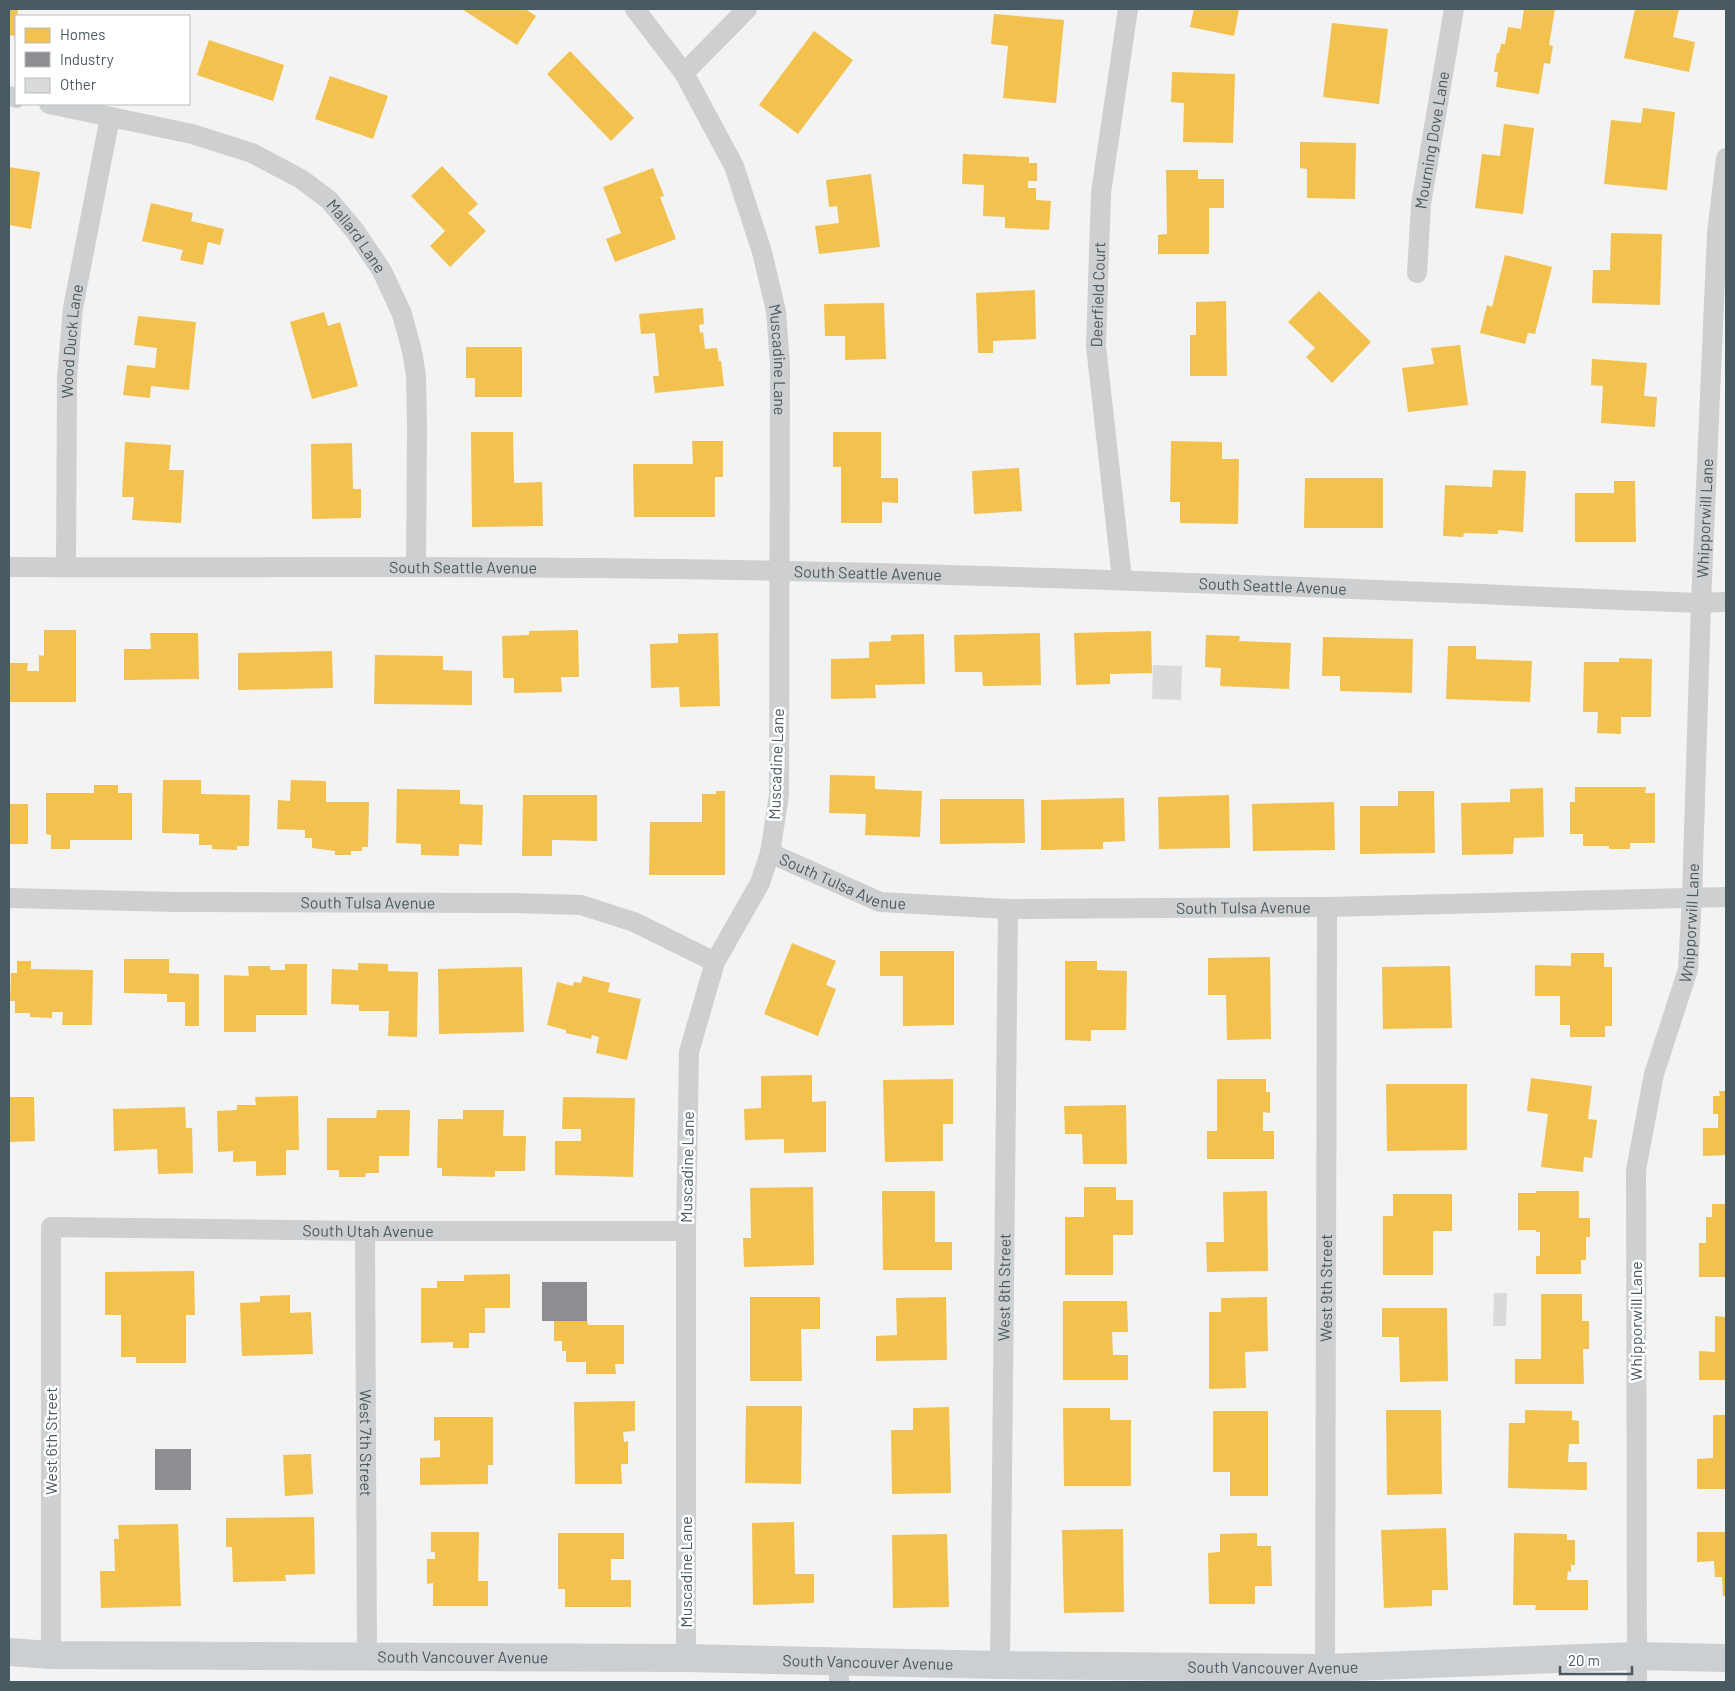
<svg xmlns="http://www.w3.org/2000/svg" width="1735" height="1691" viewBox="0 0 1735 1691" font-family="Barlow,sans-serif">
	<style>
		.homes { fill: #f2c14e }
		.industry { fill: #8d8d92 }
		.building { fill: #d9dbdb }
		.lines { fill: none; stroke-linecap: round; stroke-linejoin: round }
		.street { stroke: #cdcfd1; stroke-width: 20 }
		.secondary { stroke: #cccfd2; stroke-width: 28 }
		.labels { text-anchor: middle; stroke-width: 5; stroke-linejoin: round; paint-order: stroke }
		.street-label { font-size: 16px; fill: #495960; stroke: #fff }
	</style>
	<rect width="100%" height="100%" fill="#f3f3f3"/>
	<!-- homes -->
	<g class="homes">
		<path d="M9,9H18L15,36L9,35Z"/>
		<path d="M462,9H525L536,16L517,45Z"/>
		<path d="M1194,9H1239L1234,36L1190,27Z"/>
		<path d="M1524,9H1555L1549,45L1553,46L1550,64L1544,63L1539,94L1496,87L1498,72H1494L1497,53H1499L1501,44H1505L1508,27L1521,29Z"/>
		<path d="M1635,9H1679L1673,37L1695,42L1689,72L1624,58Z"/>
		<path d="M994,14L1064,20L1056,103L1003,98L1008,46L991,44Z"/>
		<path d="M1332,23L1388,29L1379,104L1323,97Z"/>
		<path d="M814,31L853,60L798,134L759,105Z"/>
		<path d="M209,40L284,65L273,101L197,75Z"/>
		<path d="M570,51L634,118L611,141L547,74Z"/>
		<path d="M1172,72L1235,74L1233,143L1183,142L1184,103L1171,102Z"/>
		<path d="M330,76L388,96L373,139L315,119Z"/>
		<path d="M1643,108L1675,112L1667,190L1604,184L1611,120L1641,123Z"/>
		<path d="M1504,124L1534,128L1523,214L1475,208L1482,154L1500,156Z"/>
		<path d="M1300,142L1356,143L1355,199L1307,198V169L1300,168Z"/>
		<path d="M963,154L1029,157V163H1037V181H1028V188H1036V200L1051,201L1049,230L1005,228V217L983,216L984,185L962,184Z"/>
		<path d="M442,166L478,204L468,213L486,231L450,267L430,246L445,231L411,196Z"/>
		<path d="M9,167L40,172L31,229L9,225Z"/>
		<path d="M653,168L664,196L660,197L676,239L615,262L606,239L621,233L603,187Z"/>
		<path d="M1166,170H1198V179H1224V208H1209V254H1158V235L1167,234Z"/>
		<path d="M871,174L880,247L819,254L815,226L839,223L837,206L829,207L826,180Z"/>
		<path d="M151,203L193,213L191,221L224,229L220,245L208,242L203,265L180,260L183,250L142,241Z"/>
		<path d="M1611,233L1662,234L1660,305L1592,303L1593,270H1610Z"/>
		<path d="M1505,255L1552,267L1535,334L1528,333L1525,344L1480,333L1487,305L1492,307Z"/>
		<path d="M1035,290L1036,339L993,341V353H978L976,293Z"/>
		<path d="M1319,291L1371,342L1332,383L1306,357L1315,348L1288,322Z"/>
		<path d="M1226,301L1227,376H1190V335H1196V302Z"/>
		<path d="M884,303L886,359L845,360V336H825L824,304Z"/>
		<path d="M703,308L704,324L699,325L700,333L703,332L705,349L717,348L719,361H721L724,386L655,393L653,376H659L655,333L641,334L639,314Z"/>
		<path d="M324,312L328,326L340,322L358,386L312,399L290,322Z"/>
		<path d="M138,316L196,322L189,390L151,386L150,398L123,395L127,365L155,368L157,348L134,345Z"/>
		<path d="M1460,345L1468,405L1408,412L1402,368L1434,364L1431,348Z"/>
		<path d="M466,347H522V397H475V378H466Z"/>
		<path d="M1592,359L1647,363L1644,396L1657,397L1655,427L1601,423L1603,386L1591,385Z"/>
		<path d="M471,432H513L514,483L542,482L543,526L472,527Z"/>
		<path d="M833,432H881V478H898V503L882,502V523H841V467H833Z"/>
		<path d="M692,441H723V477H715V517H634L633,464H693Z"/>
		<path d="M1171,441L1222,442V459H1239L1238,524L1180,523V502H1170Z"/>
		<path d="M125,442L171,445L169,470H184L181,523L132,520L134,497H122Z"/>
		<path d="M352,443L353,489H361V518L312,519L311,444Z"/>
		<path d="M1019,468L1022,511L974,514L972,471Z"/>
		<path d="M1493,470L1526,471L1523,532L1498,530V534L1464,533L1463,537L1443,536L1445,485L1492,487Z"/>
		<path d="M1305,478H1383V528H1304Z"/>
		<path d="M1614,481H1635L1636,542H1575V493H1614Z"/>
		<path d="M44,630H76V702H9V663H28L27,671H39V655L44,656Z"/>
		<path d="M578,630L579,677H561L562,692L514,693V678H503L502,636L529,635V631Z"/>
		<path d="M1151,631L1152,673L1110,674V684L1076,685L1074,633Z"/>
		<path d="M150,633H198L199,679L124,680V649H151Z"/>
		<path d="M718,633L720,706L680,707L679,687L651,688L650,644L678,643V634Z"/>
		<path d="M1040,633L1041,685L983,686L982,672H955L954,635Z"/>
		<path d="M924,634L925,684L875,685L876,698L831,699V659L869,658V642L891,641V635Z"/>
		<path d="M1206,635L1240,636L1239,641L1291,643L1289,689L1220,686L1221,668L1205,667Z"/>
		<path d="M1323,637L1413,639L1412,693L1340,691V676H1322Z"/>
		<path d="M1448,646H1476V659L1532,661L1530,702L1446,699Z"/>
		<path d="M332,651L333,688L238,690V653Z"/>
		<path d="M375,655L443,656V670L472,671V705L374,704Z"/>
		<path d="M1619,658L1652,659L1651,717H1621V734L1597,733L1598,712H1583L1584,662H1619Z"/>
		<path d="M830,775L875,776V789L922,791L920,837L865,835L866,814L829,813Z"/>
		<path d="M163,780H201V794L250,795L249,846H237V850L212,849V845H199V834L162,833Z"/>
		<path d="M291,780L326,781V802H369L368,847H362V851H351V855H335V851L312,848V838H305V830L277,829L278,800L290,801Z"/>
		<path d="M94,785H118V793H132V840H70V849H51V835L46,834V793H94Z"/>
		<path d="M1575,787H1646L1645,793H1655V843H1630V849H1609V846H1583V834H1570V802H1575Z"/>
		<path d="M1543,788L1544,837L1514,838L1513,854L1462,855L1461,803L1510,802V789Z"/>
		<path d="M397,789L460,790V804L483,805L482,845L459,844V856L421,855V844L396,843Z"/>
		<path d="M716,791H725V875H649L650,822H702V794H716Z"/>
		<path d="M1398,791H1434L1435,853L1360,854V806H1398Z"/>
		<path d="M523,795H597V841L552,840V856H522Z"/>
		<path d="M1229,795L1230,848L1159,849L1158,797Z"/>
		<path d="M1124,798L1125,841L1103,842V849L1041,850V800Z"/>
		<path d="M940,799H1024L1025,843L940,844Z"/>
		<path d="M1334,802L1335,850L1253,851L1252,804Z"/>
		<path d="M10,804H28V844H9Z"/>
		<path d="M792,943L836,961L826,985L836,989L818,1036L764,1014Z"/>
		<path d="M880,951H954V1025L903,1026V976H880Z"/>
		<path d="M1571,953H1604V967H1612V1026H1605V1037H1570V1025H1560V996H1535V965L1571,966Z"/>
		<path d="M1270,957L1271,1039L1227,1040L1226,995H1208V958Z"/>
		<path d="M124,959H169V973L199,974V1026H185V1002H167V994L124,993Z"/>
		<path d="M17,961H31V969L93,970L92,1025H62L63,1012H52V1018L30,1017V1013H15V1001H10L11,973H17Z"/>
		<path d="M1065,961H1097V970L1127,971L1126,1030H1091V1041L1065,1040Z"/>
		<path d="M358,963L388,964V971L418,972L417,1037L388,1036L389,1011H359V1005L331,1004L332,969L358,970Z"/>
		<path d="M285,964H307V1015H256V1032H224V975L249,976L248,966H270V970H285Z"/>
		<path d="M1450,966L1452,1028L1383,1029L1382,967Z"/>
		<path d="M522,967L524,1032L439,1034L438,969Z"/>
		<path d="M583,976L610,983L608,992L641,999L627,1060L596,1053L599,1037L592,1035L591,1039L566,1033V1030L547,1025L557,982L573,986L574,982L581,983Z"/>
		<path d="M812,1075V1102L826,1101V1152L784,1153V1139L745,1140L744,1109L761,1108V1076Z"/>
		<path d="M1531,1078L1592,1086L1588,1119L1597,1120L1592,1158L1584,1157L1583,1172L1541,1167L1548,1114L1527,1111Z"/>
		<path d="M953,1079V1124H943V1161L885,1162L883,1080Z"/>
		<path d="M1217,1079H1266V1092H1270V1113L1263,1112V1131H1274V1159H1207V1131H1217Z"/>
		<path d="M1386,1084H1467V1150L1387,1151Z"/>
		<path d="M1719,1091H1726V1155L1703,1156V1128H1718V1114H1713V1096H1720Z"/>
		<path d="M298,1096L299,1150H286V1175L256,1176V1161L233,1162V1151L218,1152L217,1111L237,1110V1105H256L255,1097Z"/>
		<path d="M9,1097H34L35,1141L9,1142Z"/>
		<path d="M563,1097L635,1098L633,1177L555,1175V1141H581V1129H562Z"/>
		<path d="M1126,1105L1127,1164H1083L1082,1134H1065L1064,1106Z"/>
		<path d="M185,1107L186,1128H192L193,1173L158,1174L157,1149L114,1151L113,1109Z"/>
		<path d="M377,1110H410L409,1156H379V1173H366L365,1177H339V1170H327V1118H376Z"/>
		<path d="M463,1110H504L503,1136H526L525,1171H495V1177L442,1176V1168H437L438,1119H463Z"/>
		<path d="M813,1187L814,1265L744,1267L743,1238H751L750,1188Z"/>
		<path d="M1084,1187H1116V1200H1133V1235H1113V1275H1065V1217H1084Z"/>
		<path d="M882,1191H935V1242H952V1270H883Z"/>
		<path d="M1267,1191L1268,1271L1207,1272L1206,1242H1224L1223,1192Z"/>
		<path d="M1536,1191H1579V1218H1590V1237H1586V1260H1581V1274H1536V1256H1540V1232H1536V1230H1518V1193H1536Z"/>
		<path d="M1393,1194H1452V1231H1433V1275H1383V1216H1393Z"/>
		<path d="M1712,1204H1726V1277H1699V1243H1706V1217H1712Z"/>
		<path d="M194,1271L195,1315H186V1363H136V1357H121V1315H105V1272Z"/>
		<path d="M510,1274V1308H485V1333H469V1348H453V1342L421,1343V1288H437V1281H464V1275Z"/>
		<path d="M1541,1294H1582V1321H1589V1349H1583L1584,1384H1515V1359H1541Z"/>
		<path d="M290,1295V1313L311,1312L313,1354L242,1356L240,1303L260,1302V1296Z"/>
		<path d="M750,1297H820V1329H801L802,1381H750Z"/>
		<path d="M946,1297L947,1360L876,1361V1336L897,1335L896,1298Z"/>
		<path d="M1267,1297L1268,1351L1245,1352L1246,1388L1209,1389V1312H1221V1298Z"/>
		<path d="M1063,1301H1127L1128,1332H1112L1113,1355H1128V1380H1063Z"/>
		<path d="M1382,1308H1447L1448,1381L1400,1382L1399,1337H1382Z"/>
		<path d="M1715,1316L1726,1317V1380H1699V1351L1715,1352Z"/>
		<path d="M554,1321H587L588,1325H624V1364H615L616,1374H586V1362H566V1351H562V1341H554Z"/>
		<path d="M635,1401V1431L623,1432L624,1442L628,1441V1464H621L622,1484H575L574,1402Z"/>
		<path d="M746,1406H802L801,1484L745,1483Z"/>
		<path d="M949,1407L951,1493L892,1494L891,1430H913V1408Z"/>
		<path d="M1063,1408H1110V1420H1131V1486H1064Z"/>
		<path d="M1386,1410H1441L1442,1494L1387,1495Z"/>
		<path d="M1525,1410L1572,1411V1420L1579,1421V1444H1569L1568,1462H1587V1490L1508,1488L1509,1423H1525Z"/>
		<path d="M1213,1411H1268V1496H1230V1472H1213Z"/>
		<path d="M1713,1415H1726V1489H1697V1459L1713,1458Z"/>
		<path d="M434,1417H493V1465H488V1484L420,1485V1458L440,1457V1440L434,1441Z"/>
		<path d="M311,1454L313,1494L285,1496L283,1455Z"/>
		<path d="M314,1517L315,1574L285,1575L286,1581L233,1582L232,1547H226V1518Z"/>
		<path d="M794,1522L795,1574H814V1603L753,1605L752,1523Z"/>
		<path d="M178,1524L181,1606L101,1608L100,1571H115L114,1539H119L118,1525Z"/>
		<path d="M1446,1528L1448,1590H1432V1606L1384,1608L1381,1530Z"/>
		<path d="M1123,1529L1124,1612L1064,1613L1062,1530Z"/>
		<path d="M431,1532H479L478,1581H488V1606H433V1583L427,1584V1559H435V1552H431Z"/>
		<path d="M1697,1532H1726V1596H1723L1722,1577H1715L1714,1561L1697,1562Z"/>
		<path d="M558,1533H624V1559H611V1580H631V1607H565V1589H558Z"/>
		<path d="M1257,1533V1546H1271L1272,1586H1255V1604H1209L1208,1553L1220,1552V1534Z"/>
		<path d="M1514,1533L1567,1534V1540H1575V1565H1571V1572L1568,1571L1567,1580H1588V1610H1535L1536,1605H1513Z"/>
		<path d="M947,1534L949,1607L893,1608L892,1535Z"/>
	</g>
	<!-- industry -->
	<g class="industry">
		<rect x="542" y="1282" width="45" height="39"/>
		<rect x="155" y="1449" width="36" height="41"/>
	</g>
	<!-- building -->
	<g class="building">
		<path d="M1153,665L1182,666L1181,700L1152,699Z"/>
		<path d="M1494,1293H1507L1506,1326H1493Z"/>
	</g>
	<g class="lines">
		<!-- street -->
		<g class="street">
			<path id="s1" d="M635,9L684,73L734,166L762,252L776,311L780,364L779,795L770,853L760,883L715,962L689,1052L686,1231V1658"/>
			<path d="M684,73L747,9"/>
			<path d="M9,96L16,98"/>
			<path id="s2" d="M49,104L192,134L252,153L301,179L329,200L355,231L382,271L402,314L412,351L416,376L417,426L416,567"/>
			<path id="s3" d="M1417,273L1421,204L1454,9"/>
			<path id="s4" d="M9,567C267,568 525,565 783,571C1089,577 1395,591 1701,603L1726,602"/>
			<path id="s5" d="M66,567L67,378L73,308L110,117"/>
			<path id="s6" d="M1122,579L1096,346L1101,193L1128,9"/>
			<path id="s7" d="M770,853L880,902L1008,909L1327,907L1726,897"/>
			<path id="s8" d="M9,898L176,902L514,903L581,905L634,922L715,962"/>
			<path id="s9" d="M365,1231L367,1657"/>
			<path id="s10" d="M51,1655V1227L365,1231H686"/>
			<path id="s11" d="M1000,1665L1008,909"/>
			<path id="s12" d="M1325,1668L1327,907"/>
			<path d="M839,1682V1661"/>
			<path id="s13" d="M1637,1682L1636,1170L1654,1074L1688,970L1692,897L1701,603L1717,233L1726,158"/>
		</g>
		<!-- secondary -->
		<path class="secondary" id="s14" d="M9,1652L51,1655L686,1658L1000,1665L1325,1668L1636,1656L1726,1658"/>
	</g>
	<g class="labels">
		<!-- street labels -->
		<g class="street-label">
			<text dy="6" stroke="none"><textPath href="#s3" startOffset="134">Mourning Dove Lane</textPath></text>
			<text dy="6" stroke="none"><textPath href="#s2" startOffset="345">Mallard Lane</textPath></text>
			<text dy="6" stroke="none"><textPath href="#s6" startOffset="286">Deerfield Court</textPath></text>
			<text dy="6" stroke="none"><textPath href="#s5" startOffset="226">Wood Duck Lane</textPath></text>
			<text dy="6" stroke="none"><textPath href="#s1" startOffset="386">Muscadine Lane</textPath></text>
			<text dy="6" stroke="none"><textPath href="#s13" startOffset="1171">Whipporwill Lane</textPath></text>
			<text dy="6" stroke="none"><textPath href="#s4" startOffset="454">South Seattle Avenue</textPath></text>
			<text dy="6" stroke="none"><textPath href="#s4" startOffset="859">South Seattle Avenue</textPath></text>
			<text dy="6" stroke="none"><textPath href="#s4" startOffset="1264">South Seattle Avenue</textPath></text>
			<text transform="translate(776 764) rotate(-88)" y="6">Muscadine Lane</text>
			<text dy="6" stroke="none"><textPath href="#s7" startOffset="79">South Tulsa Avenue</textPath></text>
			<text dy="6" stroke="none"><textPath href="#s8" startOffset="359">South Tulsa Avenue</textPath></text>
			<text dy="6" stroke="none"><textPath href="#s7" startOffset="484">South Tulsa Avenue</textPath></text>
			<text dy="6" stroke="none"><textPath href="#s13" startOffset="766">Whipporwill Lane</textPath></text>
			<text transform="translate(687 1167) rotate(-89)" y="6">Muscadine Lane</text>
			<text dy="6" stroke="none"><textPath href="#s10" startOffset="745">South Utah Avenue</textPath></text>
			<text dy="6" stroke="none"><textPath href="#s11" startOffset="378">West 8th Street</textPath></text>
			<text dy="6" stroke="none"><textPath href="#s12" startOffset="380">West 9th Street</textPath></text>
			<text transform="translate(1636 1321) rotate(-90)" y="6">Whipporwill Lane</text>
			<text transform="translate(51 1441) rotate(-90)" y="6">West 6th Street</text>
			<text dy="6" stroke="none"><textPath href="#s9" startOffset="212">West 7th Street</textPath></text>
			<text transform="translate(686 1572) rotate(-90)" y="6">Muscadine Lane</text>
			<text dy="6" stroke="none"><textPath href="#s14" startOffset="454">South Vancouver Avenue</textPath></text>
			<text dy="6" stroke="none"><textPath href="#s14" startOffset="859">South Vancouver Avenue</textPath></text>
			<text dy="6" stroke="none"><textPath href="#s14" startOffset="1264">South Vancouver Avenue</textPath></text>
		</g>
	</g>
	<!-- border -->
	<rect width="1735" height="1691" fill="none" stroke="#495960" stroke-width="20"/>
	<!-- legend -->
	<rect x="15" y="15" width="175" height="90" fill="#ffffff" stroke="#b6bdbf"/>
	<rect x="25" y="28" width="25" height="15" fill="#f2c14e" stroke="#b6bdbf"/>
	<text x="60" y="40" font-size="15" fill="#495960">Homes</text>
	<rect x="25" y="52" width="25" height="15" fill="#8d8d92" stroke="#b6bdbf"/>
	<text x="60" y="65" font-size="15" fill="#495960">Industry</text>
	<rect x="25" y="78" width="25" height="15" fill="#d9dbdb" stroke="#b6bdbf"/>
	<text x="60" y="90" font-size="15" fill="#495960">Other</text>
	<!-- scale -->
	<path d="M1560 1666v8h72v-8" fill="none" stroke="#495960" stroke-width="2.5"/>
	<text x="1568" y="1666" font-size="15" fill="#495960" stroke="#ffffff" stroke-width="4" paint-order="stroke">20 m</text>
</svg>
